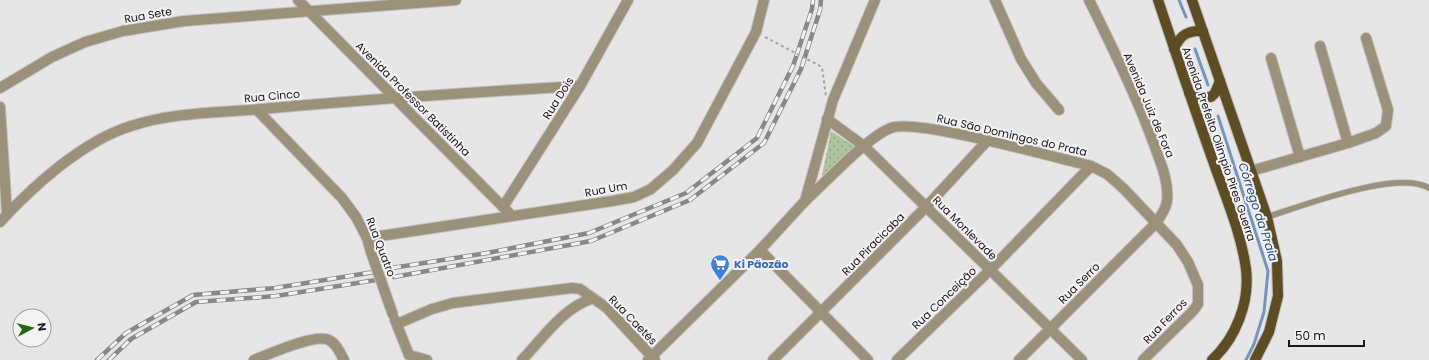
<svg xmlns="http://www.w3.org/2000/svg" width="1429" height="360" viewBox="0 0 1429 360" font-family="Poppins,sans-serif">
	<style>
		.park { fill: url(#park-dots) }
		.lines { fill: none; stroke-linecap: round; stroke-linejoin: round }
		.stream { stroke: #7395c0; stroke-width: 3 }
		.service-casing { stroke: #c1c1c2; stroke-width: 7 }
		.minor-casing { stroke: #c1c1c2; stroke-width: 12 }
		.primary-casing { stroke: #c1c1c2; stroke-width: 12 }
		.service { stroke: #9b917b; stroke-width: 5.5 }
		.minor { stroke: #9b917b; stroke-width: 10 }
		.primary { stroke: #5e4c22; stroke-width: 10 }
		.rail-casing { stroke: #888889; stroke-width: 4.5 }
		.rail { stroke: #f3f3f5; stroke-width: 3; stroke-dasharray: 9; stroke-linecap: butt }
		.minor-bridge-casing { stroke: #c1c1c2; stroke-width: 12; stroke-linecap: butt }
		.path-bridge { stroke: #a3a3a4; stroke-width: 2; stroke-dasharray: 3 3; stroke-linecap: butt }
		.minor-bridge { stroke: #9b917b; stroke-width: 10 }
		.labels { text-anchor: middle; stroke-width: 4; stroke-linejoin: round; paint-order: stroke }
		.street-label { font-size: 11px; fill: #19191a; stroke: #f3f3f5 }
		.shop-label { font-size: 11px; font-weight: bold; fill: #366cbe; stroke: #f3f3f5; text-anchor: start }
		.water-label { font-size: 12px; font-style: italic; fill: #1f4d85; stroke: #f3f3f5 }
	</style>
	<defs>
		<pattern id="park-dots" width="8" height="8" patternUnits="userSpaceOnUse"><rect width="8" height="8" fill="#adc39c"/><path d="M2 2h.1M6 6h.1" fill="none" stroke="#94a786" stroke-width="1.8" stroke-linecap="round"/></pattern>
	</defs>
	<rect width="100%" height="100%" fill="#e6e6e7"/>
	<!-- park -->
	<path class="park" d="M831,131L857,148L826,177L822,175Z"/>
	<g class="lines">
		<!-- stream -->
		<g class="stream">
			<path d="M1179,0L1186,17"/>
			<path d="M1195,49L1208,85"/>
			<path d="M1218,116L1268,271L1264,312L1254,344L1246,360"/>
		</g>
		<!-- service casing -->
		<g class="service-casing">
			<path id="service" d="M1267,217C1302,206 1398,169 1429,188"/>
		</g>
		<!-- minor casing -->
		<g class="minor-casing">
			<g id="minor">
				<path d="M298,0L511,215"/>
				<path d="M995,0L1021,59L1036,83L1059,110"/>
				<path d="M1320,46L1348,143"/>
				<path d="M1271,58L1300,157"/>
				<path d="M0,88L52,57L85,42L123,31L184,21L456,0"/>
				<path d="M0,107L7,214"/>
				<path d="M257,110L342,198L356,217L367,238L371,252"/>
				<path d="M827,119L864,146L1082,360"/>
				<path d="M1251,171L1348,143L1376,133L1386,126L1388,110L1366,38"/>
				<path d="M805,201C826,182 867,137 891,128C916,118 1056,158 1091,166L1107,174L1123,188L1177,245L1188,262L1198,285V304L1193,311L1143,360"/>
				<path d="M503,207L580,86L628,0"/>
				<path d="M0,222C34,185 83,141 131,126C177,111 224,113 272,108C374,99 477,92 580,86"/>
				<path d="M367,238L612,201L634,197L651,189L673,170L697,143L756,32L764,0"/>
				<path d="M760,250L868,360"/>
				<path d="M395,320L409,355"/>
				<path d="M397,324L432,309L453,303L572,288L580,289L607,308L655,360"/>
				<path d="M409,355L427,360"/>
				<path d="M254,360C269,354 316,333 329,340C337,344 340,353 344,360"/>
				<path d="M522,360C542,339 563,308 591,299"/>
				<path d="M648,360L760,250L805,201L833,100L875,0"/>
				<path d="M773,360L927,206L987,141"/>
				<path d="M897,360L990,270L1091,166"/>
				<path d="M1019,360L1157,222C1161,215 1166,209 1167,201C1169,184 1162,166 1156,150C1138,99 1113,49 1089,0"/>
			</g>
		</g>
		<!-- primary casing -->
		<g class="primary-casing">
			<g id="primary">
				<path d="M1158,0C1176,54 1194,108 1213,161C1225,196 1241,232 1246,269C1250,302 1236,338 1212,360"/>
				<path d="M1192,0L1267,217L1277,261L1278,296L1269,332L1255,360"/>
				<path d="M1174,49C1180,35 1188,30 1203,31"/>
				<path d="M1189,93L1196,97H1211L1215,93L1220,81"/>
			</g>
		</g>
		<!-- service -->
		<use href="#service" class="service"/>
		<!-- minor -->
		<use href="#minor" class="minor"/>
		<!-- primary -->
		<use href="#primary" class="primary"/>
		<!-- rail casing -->
		<g class="rail-casing">
			<g id="rail">
				<path d="M392,268L487,253L589,233L686,193L757,138L793,66L812,9L813,0"/>
				<path d="M394,277L591,241L690,200L764,143L801,69L820,10L821,0"/>
				<path d="M97,360L126,333L193,295L275,288L374,272"/>
				<path d="M109,360L131,339L196,302L276,296L376,280"/>
			</g>
		</g>
		<!-- rail -->
		<use href="#rail" class="rail"/>
		<!-- minor-bridge casing -->
		<g class="minor-bridge-casing">
			<path id="minor-bridge" d="M371,252L393,315"/>
		</g>
		<!-- path-bridge -->
		<path class="path-bridge" d="M765,37L822,67L826,97"/>
		<!-- minor-bridge -->
		<use href="#minor-bridge" class="minor-bridge"/>
	</g>
	<!-- icons -->
	<defs>
		<g id="supermarket-pin" transform="scale(1)"><path d="M0 17L-7.5 6A9.5 9.5 0 1 1 7.5 6Z" fill="#3f7fe0" stroke="#f3f3f5"/><path d="M-6-5.5h2.5l.6 2H6L4.5 2H-2.5L-4.4-4H-6ZM-1.5 3.2a1.3 1.3 0 1 0 .1 0ZM3 3.2a1.3 1.3 0 1 0 .1 0Z" fill="#fff"/></g>
	</defs>
	<g fill-rule="evenodd">
		<use href="#supermarket-pin" x="720" y="264"/>
	</g>
	<g class="labels">
		<!-- street labels -->
		<g class="street-label">
			<text transform="translate(148 15) rotate(-10)" y="4">Rua Sete</text>
			<text transform="translate(272 96) rotate(-5)" y="4">Rua Cinco</text>
			<text transform="translate(558 98) rotate(-58)" y="4">Rua Dois</text>
			<text transform="translate(413 99) rotate(45)" y="4">Avenida Professor Batistinha</text>
			<text transform="translate(1149 105) rotate(67)" y="4">Avenida Juiz de Fora</text>
			<text transform="translate(1012 135) rotate(13)" y="4">Rua São Domingos do Prata</text>
			<text transform="translate(1219 144) rotate(71)" y="4">Avenida Prefeito Olimpio Pires Guerra</text>
			<text transform="translate(606 189) rotate(-10)" y="4">Rua Um</text>
			<text transform="translate(965 228) rotate(45)" y="4">Rua Monlevade</text>
			<text transform="translate(873 244) rotate(-45)" y="4">Rua Piracicaba</text>
			<text transform="translate(381 247) rotate(69)" y="4">Rua Quatro</text>
			<text transform="translate(1079 283) rotate(-45)" y="4">Rua Serro</text>
			<text transform="translate(944 298) rotate(-44)" y="4">Rua Conceição</text>
			<text transform="translate(633 320) rotate(46)" y="4">Rua Caetés</text>
			<text transform="translate(1165 321) rotate(-46)" y="4">Rua Ferros</text>
		</g>
		<!-- shop labels -->
		<g class="shop-label">
			<text x="734" y="268">Ki Pãozão</text>
		</g>
		<!-- water labels -->
		<g class="water-label">
			<text transform="translate(1258 212) rotate(72)" y="4">Córrego da Praia</text>
		</g>
	</g>
	<!-- north arrow -->
	<g transform="translate(32 328) rotate(83)"><circle r="19" fill="#f3f3f5" stroke="#9c9c9d"/>
	<path d="M0-3L7 15L0 10L-7 15Z" fill="#226b07"/>
	<text y="-6" font-size="11" font-weight="bold" text-anchor="middle" fill="#19191a">N</text>
	</g>
	<!-- scale -->
	<path d="M1289 340v6h75v-6" fill="none" stroke="#19191a" stroke-width="2"/>
	<text x="1295" y="340" font-size="12" fill="#19191a" stroke="#f3f3f5" stroke-width="3" paint-order="stroke">50 m</text>
</svg>
